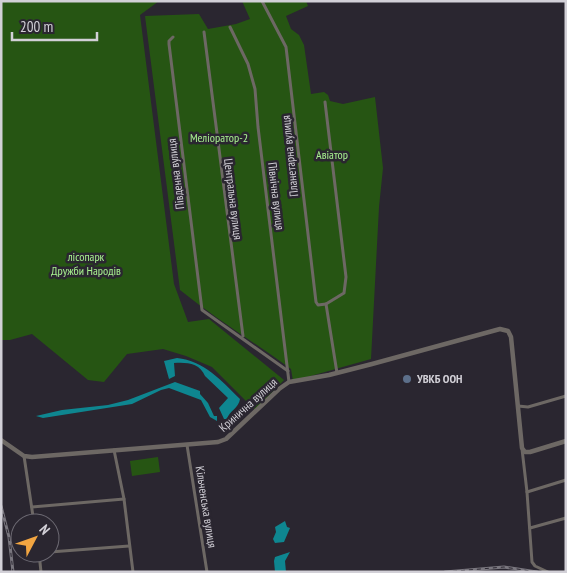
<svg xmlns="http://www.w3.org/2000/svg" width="567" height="573" viewBox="0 0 567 573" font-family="'PT Sans Narrow',sans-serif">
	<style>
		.green { fill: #265513 }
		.water { fill: #0e8690 }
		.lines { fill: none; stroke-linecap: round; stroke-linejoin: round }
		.minor { stroke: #6d6864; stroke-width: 3 }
		.tertiary { stroke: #6d6864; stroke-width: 4.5 }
		.rail-casing { stroke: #7a777f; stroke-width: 3 }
		.rail { stroke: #2a2630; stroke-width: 1; stroke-dasharray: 4; stroke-linecap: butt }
		.service-dot { fill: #5c6f8a; stroke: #2a2630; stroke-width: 2 }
		.labels { text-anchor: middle; stroke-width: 5; stroke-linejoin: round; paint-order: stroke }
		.park-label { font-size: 12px; fill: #a8f190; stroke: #2a2630 }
		.street-label { font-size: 12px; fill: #d2d0d7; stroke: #2a2630 }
		.poi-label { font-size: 12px; font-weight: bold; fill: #d2d0d7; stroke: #2a2630; text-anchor: start }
	</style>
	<rect width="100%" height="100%" fill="#2a2630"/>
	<!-- green -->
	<g class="green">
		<path d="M1,1H159L140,15L174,284L188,322L209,319L284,380L255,410L212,367L186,356L163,349L127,354L104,382L88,380L32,334L10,340H1Z"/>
		<path d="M242,1H306L308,6L286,16L291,29L299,35L304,45L311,94L324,92L328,95L330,101L343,104L375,97L383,168L379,207L371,359L293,381L291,369C254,342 216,319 180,290L145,16L199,14L208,29L236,24L250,19Z"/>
		<path d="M158,457L160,472L132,476L130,461Z"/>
	</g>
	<!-- water -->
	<g class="water">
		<path d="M177,358C204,361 221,380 240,399C239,408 229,411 227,419H224L219,408L228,398L205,376C200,363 186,362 174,363L175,376L169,379L164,361Z"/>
		<path d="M175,382L200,391V394L208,403L214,416H217V421L210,417L201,400L169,388L161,390L132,404L43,418L36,416L62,410L108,405L128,400Z"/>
		<path d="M285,521L287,527L290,528L284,542L275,543L273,539L276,532L275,527Z"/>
		<path d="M290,552L285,561L286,572H275L274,561L275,557Z"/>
	</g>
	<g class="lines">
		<!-- minor -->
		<g class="minor">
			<path d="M262,1L286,47L316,302L318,305L326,304"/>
			<path d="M230,27L248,64L255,89L258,127L289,382"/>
			<path d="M204,32L243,336"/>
			<path d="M173,37L169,41V44L202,310L288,371"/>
			<path d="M325,102L346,277L344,293L326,304L337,373"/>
			<path d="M518,406L528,407L566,396"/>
			<path d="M187,445L207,572"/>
			<path d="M522,449L527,492L532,562L535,566L548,572"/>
			<path d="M114,450L124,499L133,572"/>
			<path d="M24,456L34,523"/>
			<path d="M527,492L566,480"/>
			<path d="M32,507L124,499"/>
			<path d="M530,528L566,518"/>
			<path d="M50,552L129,546"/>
			<path d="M39,553L41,572"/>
		</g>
		<!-- tertiary -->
		<path class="tertiary" d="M1,440L24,456L32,457L218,442L226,439L279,389L289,382L329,375L372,364L500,329L508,331L511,337L522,448L525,452H530L566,441"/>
		<!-- rail casing -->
		<g class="rail-casing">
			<g id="rail">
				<path d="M1,506L9,537L13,572"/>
				<path d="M445,572L504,567L537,572"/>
			</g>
		</g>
		<!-- rail -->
		<use href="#rail" class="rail"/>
	</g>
	<!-- markers -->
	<circle class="service-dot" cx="407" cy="379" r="5"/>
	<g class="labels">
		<!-- park labels -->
		<g class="park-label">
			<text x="219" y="142">Меліоратор-2</text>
			<text x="332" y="159">Авіатор</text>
			<text x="86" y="261">лісопарк<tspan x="86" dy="14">Дружби Народів</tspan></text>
		</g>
		<!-- street labels -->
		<g class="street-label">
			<text transform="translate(290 156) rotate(-96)" y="4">Планетарна вулиця</text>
			<text transform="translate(176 174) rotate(-97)" y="4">Південна вулиця</text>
			<text transform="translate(276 196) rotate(83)" y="4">Північна вулиця</text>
			<text transform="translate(233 199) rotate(83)" y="4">Центральна вулиця</text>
			<text transform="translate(248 405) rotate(-42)" y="4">Кринична вулиця</text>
			<text transform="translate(206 507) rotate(81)" y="4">Кільченська вулиця</text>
		</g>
		<!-- poi labels -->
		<g class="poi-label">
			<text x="417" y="383">УВКБ ООН</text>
		</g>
	</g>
	<!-- border -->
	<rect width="567" height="573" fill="none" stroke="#d2d0d7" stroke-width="5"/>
	<!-- north arrow -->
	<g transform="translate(35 538) rotate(49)"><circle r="24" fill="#2a2630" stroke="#6d6a73"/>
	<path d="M0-4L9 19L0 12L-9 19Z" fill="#f2a541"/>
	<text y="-8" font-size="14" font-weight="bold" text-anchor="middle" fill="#d2d0d7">N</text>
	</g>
	<!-- scale -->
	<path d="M12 32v8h85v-8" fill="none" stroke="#d2d0d7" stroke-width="2.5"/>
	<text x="20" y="32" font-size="15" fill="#d2d0d7" stroke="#2a2630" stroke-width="4" paint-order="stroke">200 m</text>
</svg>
